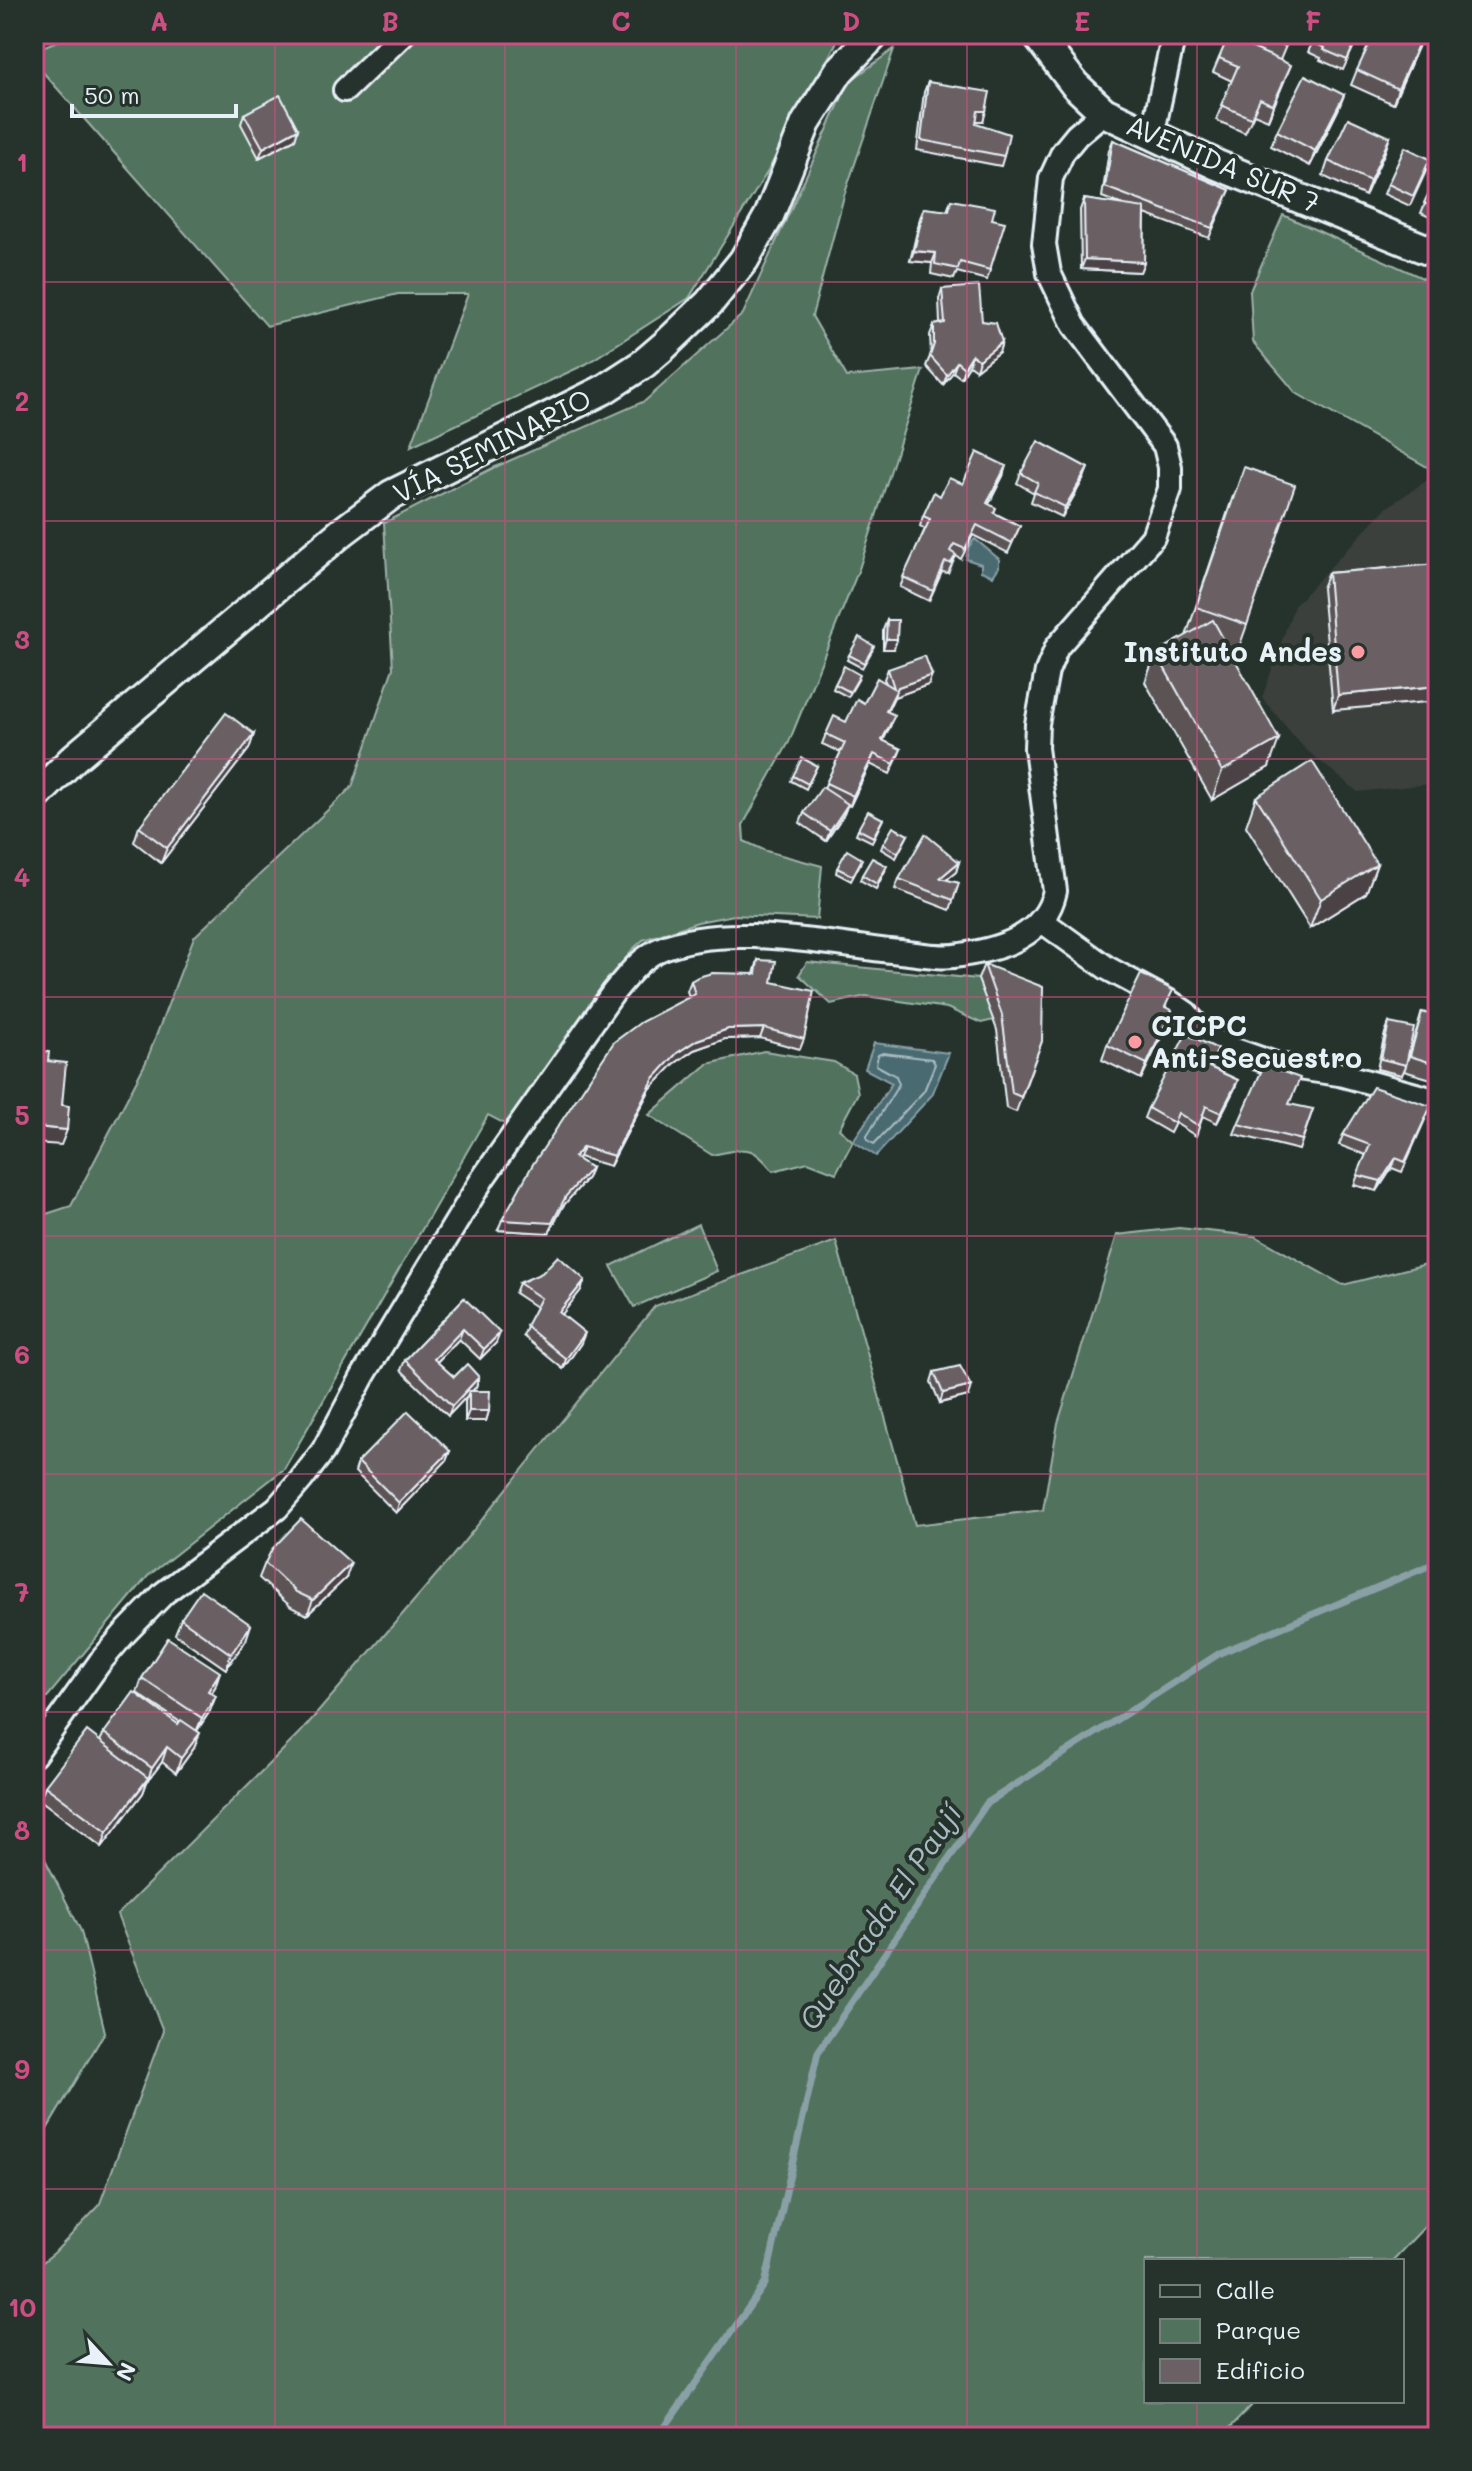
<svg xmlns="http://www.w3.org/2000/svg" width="1472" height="2471" viewBox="0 0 1472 2471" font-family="Mali,sans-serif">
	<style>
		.built { fill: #3b403d }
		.green { fill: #51725c; stroke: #9cb2aa; stroke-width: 2 }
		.water { fill: #4a6a71; stroke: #89a0a7; stroke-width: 2 }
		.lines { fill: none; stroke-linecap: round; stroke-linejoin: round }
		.shore { stroke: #a9bbc2; stroke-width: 2 }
		.stream { stroke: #89a0a7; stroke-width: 7 }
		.minor-casing { stroke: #e8f1f8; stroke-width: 28 }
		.major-casing { stroke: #e8f1f8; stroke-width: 34 }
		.minor { stroke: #26332d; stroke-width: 22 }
		.major { stroke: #26332d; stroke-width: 28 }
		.wall { fill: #5c5355; stroke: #e8f1f8; stroke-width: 2 }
		.shaded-wall { fill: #4b4345; stroke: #e8f1f8; stroke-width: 2 }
		.building { fill: #6b6063; stroke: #e8f1f8; stroke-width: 2 }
		.grid { fill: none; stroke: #cc4e82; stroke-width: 2; stroke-opacity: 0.55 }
		.poi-dot { fill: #ff9aa2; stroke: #26332d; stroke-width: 3 }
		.labels { text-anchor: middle; stroke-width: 8; stroke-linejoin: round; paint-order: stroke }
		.street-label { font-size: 28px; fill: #e8f1f8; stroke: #26332d }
		.poi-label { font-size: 28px; font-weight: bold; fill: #e8f1f8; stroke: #26332d; text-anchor: end }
		.water-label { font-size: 30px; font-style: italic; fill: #a9bbc2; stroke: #26332d }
		.neatline { fill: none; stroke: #cc4e82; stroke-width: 3 }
		.grid-label { font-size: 26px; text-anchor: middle; font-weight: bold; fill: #cc4e82 }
	</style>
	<rect width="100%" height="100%" fill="#26332d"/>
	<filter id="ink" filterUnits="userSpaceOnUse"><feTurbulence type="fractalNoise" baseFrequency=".0125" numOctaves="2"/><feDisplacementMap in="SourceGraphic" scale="16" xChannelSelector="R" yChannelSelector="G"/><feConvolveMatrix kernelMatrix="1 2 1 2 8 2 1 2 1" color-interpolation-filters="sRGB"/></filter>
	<g filter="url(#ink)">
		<!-- built -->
		<path class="built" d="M1438,473V783L1358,792L1304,748L1262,698L1294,606L1386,508Z"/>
		<!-- green -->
		<g class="green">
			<path d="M76,34H445L447,37L449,34H841L768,171L689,298L586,364L411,446L468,294H398L267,326L34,62V50Z"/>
			<path d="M894,49L844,196L812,316L847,377L923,370L859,569L789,742L743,825L744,841L766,851L822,866L817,919L734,915L698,922L643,940L632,950L511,1127L488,1115L284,1469L148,1576L34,1713V1218L71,1206L146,1062L194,937L352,787L393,668L384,523L493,468L645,401L743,314L849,82Z"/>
			<path d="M1283,215L1438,285V473L1296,393L1253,342L1250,291Z"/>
			<path d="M807,962L978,979L994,1020L981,1023L947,1008L866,996L831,1004L799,975Z"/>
			<path d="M764,1051L834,1062L854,1074L858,1093L839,1129L853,1141L836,1173L808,1162L773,1171C750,1142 746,1149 712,1155L649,1115L708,1064Z"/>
			<path d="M698,1224L717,1271L634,1307L611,1266Z"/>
			<path d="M1179,1228L1255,1236L1343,1285L1438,1261V2221L1432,2219L1392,2261H1146V2401H1256L1221,2437H34V2269L54,2253L99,2206L163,2031L117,1915L300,1733L450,1559L655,1306L836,1241L915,1525L1043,1510L1058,1423L1117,1235Z"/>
			<path d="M34,1847L41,1851L81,1931L105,2032L34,2151Z"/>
		</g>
		<!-- water -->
		<g class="water">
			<path d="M975,539L999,559V567L993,576L981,571V564L966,559L969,546Z"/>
			<path d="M874,1043L949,1053L932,1095L876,1156L853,1141L892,1083L865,1069Z"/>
		</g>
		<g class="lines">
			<!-- shore -->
			<path class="shore" d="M883,1053L932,1059L935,1064L924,1091L874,1144L867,1140V1136L899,1084L896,1076L876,1065L878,1055Z"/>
			<!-- stream -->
			<path class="stream" d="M658,2437L765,2284L818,2052L987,1803L1220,1653L1438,1562"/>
			<!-- minor casing -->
			<g class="minor-casing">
				<g id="minor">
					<path d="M345,90L403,34"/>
					<path d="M1152,136L1174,34"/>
					<path d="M1042,921L1107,968L1170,1002L1186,1013L1206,1036L1229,1048L1278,1065L1339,1074L1438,1101"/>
					<path d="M34,1755L100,1662L124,1634L164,1593L277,1508L301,1480L323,1451L363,1376L483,1178L613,993C627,976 642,956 663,948C729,922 830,945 900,952C919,954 942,959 961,955C1002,949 1045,936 1055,891L1036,748L1037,724L1047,671L1057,647L1153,537L1170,489V467L1165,446L1074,325L1049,273L1044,244L1051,178L1063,152L1077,135L1104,112"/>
				</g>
			</g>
			<!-- major casing -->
			<g class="major-casing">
				<g id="major">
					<path d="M1036,34L1075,85L1104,112L1217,165L1438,254"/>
					<path d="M34,798L74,758L342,532L391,495L603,390L643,364L664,346L709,303L744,260L769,216L806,123L839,71L875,34"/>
				</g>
			</g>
			<!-- minor -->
			<use href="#minor" class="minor"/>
			<!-- major -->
			<use href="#major" class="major"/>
		</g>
		<!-- wall -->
		<g class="wall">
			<path d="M1236,34H1291L1280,60L1285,79L1268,120L1254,114L1245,133L1216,120L1232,81L1213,72L1219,58L1234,40Z"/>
			<path d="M1316,34L1358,37L1343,70L1320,60L1321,58L1308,52Z"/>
			<path d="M1418,47L1393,104L1351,85L1357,70Z"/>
			<path d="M928,82L986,111L983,121H976V123L1004,156L1001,166L917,150L924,92Z"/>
			<path d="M1344,95L1338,110L1310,166L1271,146L1277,131Z"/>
			<path d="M244,114L298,129L295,139L259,158L241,124Z"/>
			<path d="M1390,137L1365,196L1323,176L1328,161Z"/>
			<path d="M1113,140L1230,190L1209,238L1145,214L1144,262L1140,272L1081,269L1080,210L1084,199L1123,205L1102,197L1109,150Z"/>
			<path d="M1427,169L1410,206L1384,194L1388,184Z"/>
			<path d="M1438,173V221L1421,213Z"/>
			<path d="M951,200L992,219L990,270L987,280L957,272L954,279L931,274L932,263L910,261L920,218L924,208L947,211Z"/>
			<path d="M942,289L982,321L1002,342L999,352L976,370L969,365L961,378L953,372L943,385L926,366L931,354L930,335L934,325L940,324L939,299Z"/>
			<path d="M1021,473L1084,478L1062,517L1031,502L1034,493L1017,483Z"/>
			<path d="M1003,476L988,504L994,513L1020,526L1008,553L973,535L961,559L956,556L948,573L942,572L929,601L900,587L925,529L920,526L923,516L940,496L963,484Z"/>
			<path d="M1233,496L1247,625L1237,653L1230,651L1269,767L1212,800L1145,682L1156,653L1186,636Z"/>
			<path d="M1438,564L1333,710L1322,588L1328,573Z"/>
			<path d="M887,620L894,649H883V630Z"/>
			<path d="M872,651L862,668L847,660L849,655Z"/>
			<path d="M888,669L928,685L894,697L887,711L891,725L883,741L901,749L897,759L890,774L870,764L850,806L847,805L844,814L826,841L800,823L804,813L824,788L841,752L822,744L826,734L846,722L886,683L884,679Z"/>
			<path d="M858,680L848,697L833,689L835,684Z"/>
			<path d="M254,734L249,749L161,863L134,842L139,827Z"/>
			<path d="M817,766L806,789L791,781L793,776Z"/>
			<path d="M1256,797L1377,864L1366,893L1310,928L1246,826Z"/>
			<path d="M883,819L872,842L856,834L858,829Z"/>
			<path d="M908,835L896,858L881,849L883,844Z"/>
			<path d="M959,862L956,872L946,880L959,883L950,910L895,889L899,879Z"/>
			<path d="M860,864L851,881L836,873L837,868Z"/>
			<path d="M885,871L876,889L860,880L862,875Z"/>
			<path d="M758,960L804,1039L800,1049L760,1038L725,1039L694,1050L674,1064L650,1089L610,1166L579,1157L577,1159L591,1168L587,1178L563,1206L549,1233L498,1230L689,997L687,991L691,981L754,974Z"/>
			<path d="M984,964L1042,1041L1016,1112L1006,1108L997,1030L978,979Z"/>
			<path d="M1166,1007L1167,1025L1141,1079L1102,1060L1107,1045Z"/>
			<path d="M1422,1012L1438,1017V1081L1404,1071L1406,1066L1402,1075L1377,1069L1385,1033L1389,1023L1407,1062Z"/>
			<path d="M1218,1049L1210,1067L1238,1080L1234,1090L1217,1123L1203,1116L1196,1136L1175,1123L1170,1133L1144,1118L1148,1108Z"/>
			<path d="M1431,1106L1402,1172L1392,1168L1377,1191L1354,1185L1366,1155L1339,1145L1343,1135Z"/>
			<path d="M1313,1109L1299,1150L1234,1134L1238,1124Z"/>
			<path d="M519,1283L581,1290L562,1314L581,1343L563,1369L523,1336L536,1307L515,1293Z"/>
			<path d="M464,1298L496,1343L480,1359L459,1339L437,1362L454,1377H479L476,1387L472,1391L489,1411L486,1421H465V1401L467,1396L448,1416L401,1370L405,1360Z"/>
			<path d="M934,1372L968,1396L940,1403L931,1382Z"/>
			<path d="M450,1451L446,1461L396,1513L355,1472L358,1462Z"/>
			<path d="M265,1563L346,1578L307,1615L291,1607L259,1578Z"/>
			<path d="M181,1619L246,1640L226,1669L175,1634Z"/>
			<path d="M142,1678L215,1687L211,1693L210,1711L197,1731L194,1748L176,1773L162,1762L147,1782L143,1793L102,1847L40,1800L45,1786L100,1741L104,1733L178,1724L180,1722L137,1693Z"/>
		</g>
		<!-- shaded-wall -->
		<g class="shaded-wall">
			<path d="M1423,34L1418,47L1393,104L1398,89Z"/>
			<path d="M1291,65L1285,79L1268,120L1273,105Z"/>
			<path d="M1344,95L1338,110L1310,166L1315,151Z"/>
			<path d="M978,111H986L983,121H974Z"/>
			<path d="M298,129L295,139L259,158L263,148Z"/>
			<path d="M1390,137L1385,152L1365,196L1370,181Z"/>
			<path d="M914,251L936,253L932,263L910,261Z"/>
			<path d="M1085,259L1144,262L1140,272L1081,269Z"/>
			<path d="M1002,342L999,352L976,370L979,360Z"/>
			<path d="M972,355L969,365L961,378L964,368Z"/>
			<path d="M957,362L953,372L943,385L947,375Z"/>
			<path d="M1006,466L1003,476L984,514L987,503Z"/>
			<path d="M1088,468L1084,478L1062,517L1065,507Z"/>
			<path d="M886,639H897L894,649H883Z"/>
			<path d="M932,675L928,685L894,697L883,721L898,687Z"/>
			<path d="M1438,686V701L1333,710L1338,695Z"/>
			<path d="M254,734L249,749L161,863L167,848Z"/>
			<path d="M1279,739L1269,767L1212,800L1222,771Z"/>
			<path d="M874,754L870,764L850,806L853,796Z"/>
			<path d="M848,804L844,814L826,841L830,831Z"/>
			<path d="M959,862L956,872L936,888L940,878Z"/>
			<path d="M1377,864L1366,893L1310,928L1321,899Z"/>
			<path d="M1172,1010L1167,1025L1141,1079L1147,1064Z"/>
			<path d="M764,1028L760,1038L725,1039L694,1050L674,1064L650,1089L610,1166L614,1156L654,1078L677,1053L697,1040L728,1029Z"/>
			<path d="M1238,1080L1234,1090L1217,1123L1221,1113Z"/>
			<path d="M36,1127L67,1130L61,1145L34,1143V1134Z"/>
			<path d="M583,1147L579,1157L570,1167L574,1157Z"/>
			<path d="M1396,1158L1392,1168L1377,1191L1381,1181Z"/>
			<path d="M591,1168L587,1178L563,1206L549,1233L498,1230L502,1220Z"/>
			<path d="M585,1280L581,1290L556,1322L559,1312Z"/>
			<path d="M463,1329L459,1339L430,1369L434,1359Z"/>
			<path d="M500,1333L496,1343L480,1359L484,1349Z"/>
			<path d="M585,1333L581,1343L563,1369L566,1359Z"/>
			<path d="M479,1377L476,1387L469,1394V1391L467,1396L448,1416L452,1406Z"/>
			<path d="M971,1386L968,1396L940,1403L943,1393Z"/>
			<path d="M469,1411H489L486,1421H465Z"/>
			<path d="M450,1451L446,1461L396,1513L399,1503Z"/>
			<path d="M351,1563L346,1578L307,1615L313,1600Z"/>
			<path d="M251,1625L246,1640L226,1669L231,1654Z"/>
			<path d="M220,1672L215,1687L202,1706L208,1691Z"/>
			<path d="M216,1696L210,1711L196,1732L202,1718Z"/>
			<path d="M200,1733L194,1748L176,1773L181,1758Z"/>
			<path d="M167,1747L162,1762L147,1782L143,1793L102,1847L107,1832L148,1779L152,1768Z"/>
		</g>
		<!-- building -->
		<g class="building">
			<path d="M1259,34H1290L1284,46Z"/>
			<path d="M1316,34H1352L1358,37L1347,60L1324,50L1325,48L1312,42Z"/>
			<path d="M1374,34H1423L1398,89L1357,70Z"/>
			<path d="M1228,37L1291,65L1273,105L1260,99L1251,118L1221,105L1238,66L1219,58Z"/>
			<path d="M1305,75L1344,95L1315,151L1277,131Z"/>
			<path d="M928,82L990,92L986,111H978L976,123L1009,134L1004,156L921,140Z"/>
			<path d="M280,95L298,129L263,148L244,114Z"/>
			<path d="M1348,118L1390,137L1370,181L1328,161Z"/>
			<path d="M1113,140L1230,190L1212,228L1105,187Z"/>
			<path d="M1405,147L1430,159L1413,196L1388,184Z"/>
			<path d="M1438,173V209L1424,203Z"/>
			<path d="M1084,199L1145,208L1144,262L1085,259Z"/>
			<path d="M951,200L995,208L992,219L1005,222L990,270L960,262L958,269L935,264L936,253L914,251L924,208L949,211Z"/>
			<path d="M979,286L982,321L996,323L1002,342L979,360L972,355L964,368L957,362L947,375L930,356L934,344V325L945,323L942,289Z"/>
			<path d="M1038,441L1088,468L1065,507L1034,492L1038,483L1021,473Z"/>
			<path d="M977,452L1006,466L987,503L996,508L994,513L1020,526L1012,543L977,525L965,549L954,544L950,551L956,555L951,563L945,562L933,591L903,577L930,519L923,516L934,492L940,496L949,478L963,484Z"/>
			<path d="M1244,467L1295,485L1247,625L1196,607Z"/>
			<path d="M1438,564V686L1338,695L1328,573Z"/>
			<path d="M887,620H898L897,639H886Z"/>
			<path d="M1213,620L1279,739L1222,771L1156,653Z"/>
			<path d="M859,637L874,646L864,663L849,655Z"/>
			<path d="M925,656L932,675L898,687L886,711L895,715L882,740L901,749L894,764L874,754L853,796L826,783L845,743L826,734L834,716L846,722L857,699L864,703L877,678L894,688L888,669Z"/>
			<path d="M844,666L860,675L850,692L835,684Z"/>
			<path d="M226,713L254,734L167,848L139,827Z"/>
			<path d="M802,758L817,766L808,784L793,776Z"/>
			<path d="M1312,761L1377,864L1321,899L1256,797Z"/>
			<path d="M822,787L848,804L830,831L804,813Z"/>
			<path d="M868,811L883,819L873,837L858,829Z"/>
			<path d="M893,827L908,835L898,853L883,844Z"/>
			<path d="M925,834L959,862L940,878L959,883L953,900L899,879Z"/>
			<path d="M847,850L862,859L853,876L837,868Z"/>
			<path d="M872,858L887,866L877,884L862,875Z"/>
			<path d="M758,960L776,961L772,982L814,991L804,1039L764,1028L728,1029L697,1040L677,1053L654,1078L614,1156L583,1147L574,1157L591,1168L566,1196L552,1223L502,1220L533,1164L614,1042L641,1022L695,994L691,981L698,977L712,973L756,974Z"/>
			<path d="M984,964L1043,987L1042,1041L1021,1097L1012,1093L1002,1015Z"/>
			<path d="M1141,974L1173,990L1165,1007L1172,1010L1147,1064L1107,1045Z"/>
			<path d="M1422,1012L1438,1017V1065L1410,1056Z"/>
			<path d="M1389,1023L1414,1028L1406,1065L1381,1059Z"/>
			<path d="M1186,1034L1218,1049L1209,1067L1238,1080L1221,1113L1206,1106L1199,1126L1178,1113L1174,1123L1148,1108Z"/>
			<path d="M34,1050L49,1052L48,1061L66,1063L62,1105L69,1106L67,1130L36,1127L38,1115H34Z"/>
			<path d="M1264,1065L1300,1078L1289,1104L1313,1109L1302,1140L1238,1124Z"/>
			<path d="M1373,1087L1431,1106L1405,1162L1396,1158L1381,1181L1357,1175L1370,1145L1343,1135Z"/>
			<path d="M558,1256L585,1280L559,1312L585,1333L566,1359L526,1326L541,1298L519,1283L542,1273Z"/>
			<path d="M464,1298L500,1333L484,1349L463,1329L434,1359L454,1377L467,1364L479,1377L452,1406L405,1360Z"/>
			<path d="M960,1366L971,1386L943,1393L934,1372Z"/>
			<path d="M469,1391H490L489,1411H469Z"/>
			<path d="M408,1411L450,1451L399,1503L358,1462Z"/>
			<path d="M301,1519L351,1563L313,1600L296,1592L265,1563L272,1549Z"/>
			<path d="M201,1590L251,1625L231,1654L181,1619Z"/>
			<path d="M168,1638L220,1672L208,1691L216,1696L202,1718L142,1678Z"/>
			<path d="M134,1692L178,1724L181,1720L200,1733L181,1758L167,1747L152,1768L104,1733Z"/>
			<path d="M87,1731L148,1778L107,1832L45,1786Z"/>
		</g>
	</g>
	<!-- grid -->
	<path class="grid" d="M275,34V2437M505,34V2437M736,34V2437M967,34V2437M1197,34V2261M34,282H1438M34,521H1438M34,759H1438M34,997H1438M34,1236H1438M34,1474H1438M34,1712H1438M34,1950H1438M34,2189H1438M1197,2401V2437"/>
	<!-- markers -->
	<g class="poi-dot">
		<circle cx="1358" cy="652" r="8"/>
		<circle cx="1135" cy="1042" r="8"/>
	</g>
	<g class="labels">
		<!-- street labels -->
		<g class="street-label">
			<text transform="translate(1223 164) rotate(23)" y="10">AVENIDA SUR 7</text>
			<text transform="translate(492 446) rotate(-27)" y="10">VÍA SEMINARIO</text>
		</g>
		<!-- poi labels -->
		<g class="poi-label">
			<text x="1342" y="662">Instituto Andes</text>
			<text x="1151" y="1036" text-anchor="start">CICPC<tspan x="1151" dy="32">Anti-Secuestro</tspan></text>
		</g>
		<!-- water labels -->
		<g class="water-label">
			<text transform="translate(881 1917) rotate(-56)" y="10">Quebrada El Paují</text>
		</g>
	</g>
	<!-- margin -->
	<rect width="1472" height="2471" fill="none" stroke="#26332d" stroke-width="88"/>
	<!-- legend -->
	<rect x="1144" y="2259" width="260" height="144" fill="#26332d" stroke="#747f7e" stroke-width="2"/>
	<rect x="1160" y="2285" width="40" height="12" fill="#26332d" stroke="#747f7e" stroke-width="2"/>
	<text x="1216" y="2299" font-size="24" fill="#e8f1f8">Calle</text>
	<rect x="1160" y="2319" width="40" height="24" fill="#51725c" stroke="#747f7e" stroke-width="2"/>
	<text x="1216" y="2339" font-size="24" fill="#e8f1f8">Parque</text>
	<rect x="1160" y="2359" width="40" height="24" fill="#6b6063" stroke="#747f7e" stroke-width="2"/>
	<text x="1216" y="2379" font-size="24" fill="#e8f1f8">Edificio</text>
	<!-- north arrow -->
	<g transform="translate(108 2363) rotate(116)" stroke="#26332d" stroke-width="6" paint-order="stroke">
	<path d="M0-6L14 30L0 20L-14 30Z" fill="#e8f1f8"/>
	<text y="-12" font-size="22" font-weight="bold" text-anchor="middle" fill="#e8f1f8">N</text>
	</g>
	<!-- scale -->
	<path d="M72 104v12h164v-12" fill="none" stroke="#e8f1f8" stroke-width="4"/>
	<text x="84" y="104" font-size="24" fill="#e8f1f8" stroke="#26332d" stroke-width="6" paint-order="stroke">50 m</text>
	<rect x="44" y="44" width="1384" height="2383" class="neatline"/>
	<g class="grid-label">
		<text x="159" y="31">A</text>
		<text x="390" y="31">B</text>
		<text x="621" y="31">C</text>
		<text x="851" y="31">D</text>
		<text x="1082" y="31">E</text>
		<text x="1313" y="31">F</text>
		<text x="22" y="172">1</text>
		<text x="22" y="411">2</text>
		<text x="22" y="649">3</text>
		<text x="22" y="887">4</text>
		<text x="22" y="1125">5</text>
		<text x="22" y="1364">6</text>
		<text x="22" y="1602">7</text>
		<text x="22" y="1840">8</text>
		<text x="22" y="2079">9</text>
		<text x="22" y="2317">10</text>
	</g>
</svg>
